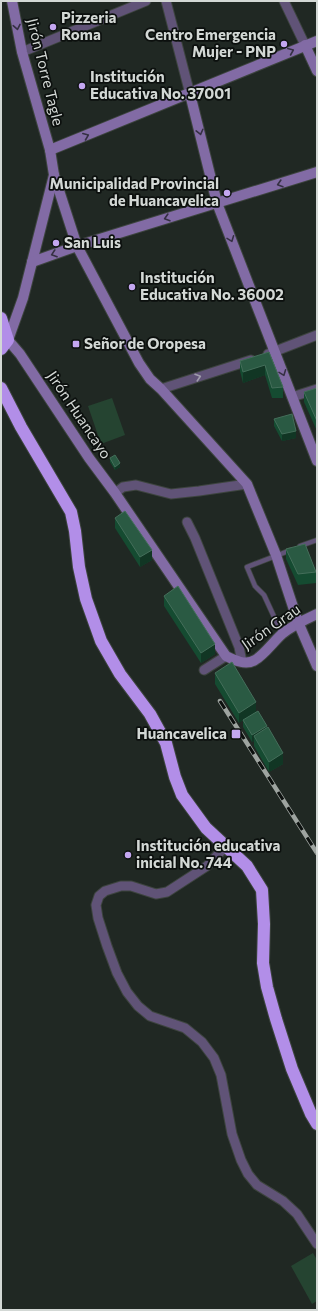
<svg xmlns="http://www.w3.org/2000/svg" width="318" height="1311" viewBox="0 0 318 1311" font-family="Commissioner,sans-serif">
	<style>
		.green { fill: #254431 }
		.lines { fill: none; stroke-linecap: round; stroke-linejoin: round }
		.lane-casing { stroke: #3d443f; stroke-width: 6 }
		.street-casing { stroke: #3d443f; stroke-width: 11 }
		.secondary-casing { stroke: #3d443f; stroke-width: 12 }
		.highway-casing { stroke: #3d443f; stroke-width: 14 }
		.lane { stroke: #605377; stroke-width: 4.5 }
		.street { stroke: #605377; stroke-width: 9 }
		.secondary { stroke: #826ba5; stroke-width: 10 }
		.highway { stroke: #b28ee8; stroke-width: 12 }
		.rail-casing { stroke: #9ea4a0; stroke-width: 4.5 }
		.rail { stroke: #0c100e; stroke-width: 3; stroke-dasharray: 9; stroke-linecap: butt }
		.wall { fill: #154b31 }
		.shaded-wall { fill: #113624 }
		.building { fill: #2a5a43; stroke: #446e5a }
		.oneway { stroke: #353043 }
		.oneway2 { stroke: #9f9cab }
		.poi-dot { fill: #c4a7f1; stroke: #0c100e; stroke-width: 1.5 }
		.labels { text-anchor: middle; stroke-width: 3.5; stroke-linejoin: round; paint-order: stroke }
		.poi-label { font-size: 15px; font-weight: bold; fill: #d3d8d5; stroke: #0c100e; text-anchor: start }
		.street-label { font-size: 15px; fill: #d3d8d5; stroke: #0c100e }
	</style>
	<rect width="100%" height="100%" fill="#202823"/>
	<!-- green -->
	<g class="green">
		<path d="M112,398L125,435L101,444L88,406Z"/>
		<path d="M313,1253L317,1260V1301L312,1304L291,1266Z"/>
	</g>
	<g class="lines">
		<!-- lane casing -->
		<g class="lane-casing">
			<g id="lane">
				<path d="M300,546L317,540"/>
				<path d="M282,634L264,595L255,586L247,567L291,550"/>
			</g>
		</g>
		<!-- street casing -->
		<g class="street-casing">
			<g id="street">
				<path d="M166,1L190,94"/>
				<path d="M284,1L305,45"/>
				<path d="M22,52L146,1"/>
				<path d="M268,354L317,335"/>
				<path d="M161,389L251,360"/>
				<path d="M292,397L317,389"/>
				<path d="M115,493L123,487L136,485L171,494L199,491L247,484"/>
				<path d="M187,522L195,538L239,647L242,662"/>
				<path d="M204,670L226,656"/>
				<path d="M225,847L207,866L167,892L156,894L131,886H121L105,891L99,896L96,905L98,918L107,946L117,973L127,992L138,1006L150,1016L185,1028L202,1042L214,1058L221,1075L232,1134L241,1160L248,1174L257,1185L283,1201L297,1214L317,1244"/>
			</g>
		</g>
		<!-- secondary casing -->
		<g class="secondary-casing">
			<g id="secondary">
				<path d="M12,1L22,52L50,150L54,175L23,298L8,340L20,354L89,458L115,493L226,656C234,660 246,666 255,660C264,655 274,641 282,634C293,625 304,620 317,614"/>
				<path d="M305,45L317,71"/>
				<path d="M190,94L217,203L317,461"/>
				<path d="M50,150L317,41"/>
				<path d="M54,175L77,246L139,363L150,379L161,389L247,484L276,555L298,622L317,666"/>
				<path d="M32,262L77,246L317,172"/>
			</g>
		</g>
		<!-- highway casing -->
		<g class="highway-casing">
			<g id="highway">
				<path d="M1,318L8,340L1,349"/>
				<path d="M1,388L21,427L71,512L75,531L79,567L86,599L101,641L120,674L150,714L166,743L175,777L182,795L206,828L247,866L262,890L264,924L263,963L267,987L276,1019L292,1069L311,1114L317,1124"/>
			</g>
		</g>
		<!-- lane -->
		<use href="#lane" class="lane"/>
		<!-- street -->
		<use href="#street" class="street"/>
		<!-- secondary -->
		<use href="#secondary" class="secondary"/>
		<!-- highway -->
		<use href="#highway" class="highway"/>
		<!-- rail casing -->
		<g class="rail-casing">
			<path id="rail" d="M220,701L317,853"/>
		</g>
		<!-- rail -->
		<use href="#rail" class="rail"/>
	</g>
	<!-- wall -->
	<g class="wall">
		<path d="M269,352L283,387V398H272L265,375L243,383L240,371V361Z"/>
		<path d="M317,388V431L304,402V392Z"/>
		<path d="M274,419L296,438L282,441L274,426Z"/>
		<path d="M110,458L120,467L115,470L110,462Z"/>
		<path d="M115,518L152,560L140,567L115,528Z"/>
		<path d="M286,549L316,572V583L298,585L286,559Z"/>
		<path d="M164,596L215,654L201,663L164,606Z"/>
		<path d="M215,673L256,712L267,728L283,764L269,772L254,746V741L252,742L243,727V720L239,723L215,684Z"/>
	</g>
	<!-- shaded-wall -->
	<g class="shaded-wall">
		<path d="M265,365V375L243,383V372Z"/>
		<path d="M296,431V438L282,441V434Z"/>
		<path d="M120,463V467L115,470V467Z"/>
		<path d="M152,550V560L140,567V557Z"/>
		<path d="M215,644V654L201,663V653Z"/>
		<path d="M256,702V712L239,723V713Z"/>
		<path d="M267,726V733L254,736V741L252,742V735Z"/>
		<path d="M283,753V764L269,772V762Z"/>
	</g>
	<!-- building -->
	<g class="building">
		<path d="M269,352L283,387L272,388L265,365L243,372L240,361Z"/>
		<path d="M317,388V421L304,392Z"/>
		<path d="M292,414L296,431L282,434L274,419Z"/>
		<path d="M115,455L120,463L115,467L110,458Z"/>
		<path d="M125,511L152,550L140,557L115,518Z"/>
		<path d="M305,544L316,572L298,574L286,549Z"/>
		<path d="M178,586L215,644L201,653L164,596Z"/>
		<path d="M232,662L256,702L239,713L215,673Z"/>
		<path d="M258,711L267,726L252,735L243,720Z"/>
		<path d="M268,727L283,753L269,762L254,736Z"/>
	</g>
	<!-- one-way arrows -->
	<defs><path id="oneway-chevron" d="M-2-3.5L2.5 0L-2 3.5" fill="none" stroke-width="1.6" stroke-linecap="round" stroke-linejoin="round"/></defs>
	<g class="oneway">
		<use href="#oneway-chevron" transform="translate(17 27) rotate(79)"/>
		<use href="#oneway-chevron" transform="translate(291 51) rotate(-23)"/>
		<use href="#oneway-chevron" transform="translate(200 132) rotate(76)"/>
		<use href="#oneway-chevron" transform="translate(86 136) rotate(-22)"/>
		<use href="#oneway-chevron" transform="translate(280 184) rotate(163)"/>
		<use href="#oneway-chevron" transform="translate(167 218) rotate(163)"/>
		<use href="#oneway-chevron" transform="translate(231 239) rotate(69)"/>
		<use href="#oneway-chevron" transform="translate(54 254) rotate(161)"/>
		<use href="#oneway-chevron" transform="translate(283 373) rotate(69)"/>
	</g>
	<use class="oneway2" href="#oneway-chevron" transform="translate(198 377) rotate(-18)"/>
	<!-- markers -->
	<g class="poi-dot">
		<circle cx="53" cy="27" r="4"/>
		<circle cx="284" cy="44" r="4"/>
		<circle cx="82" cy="86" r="4"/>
		<circle cx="227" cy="193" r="4"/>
		<circle cx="56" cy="243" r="4"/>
		<circle cx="132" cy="287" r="4"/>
		<rect x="72" y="340" width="8" height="8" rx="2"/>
		<rect x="231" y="729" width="10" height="10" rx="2"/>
		<circle cx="128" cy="855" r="4"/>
	</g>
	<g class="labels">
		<!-- poi labels -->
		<g class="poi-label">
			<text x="61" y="23">Pizzeria<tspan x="61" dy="17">Roma</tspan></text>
			<text x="276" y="40" text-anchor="end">Centro Emergencia<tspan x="276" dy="17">Mujer - PNP</tspan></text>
			<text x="90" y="82">Institución<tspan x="90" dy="17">Educativa No. 37001</tspan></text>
			<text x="219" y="189" text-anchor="end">Municipalidad Provincial<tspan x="219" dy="17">de Huancavelica</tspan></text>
			<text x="64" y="248">San Luis</text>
			<text x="140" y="283">Institución<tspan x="140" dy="17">Educativa No. 36002</tspan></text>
			<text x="84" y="349">Señor de Oropesa</text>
			<text x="227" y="739" text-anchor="end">Huancavelica</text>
			<text x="136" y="851">Institución educativa<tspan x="136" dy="17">inicial No. 744</tspan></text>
		</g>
		<!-- street labels -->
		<g class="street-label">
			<text transform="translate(45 72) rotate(76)" y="5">Jirón Torre Tagle</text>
			<text transform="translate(79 415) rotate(56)" y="5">Jirón Huancayo</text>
			<text transform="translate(271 627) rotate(-35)" y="5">Jirón Grau</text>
		</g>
	</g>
	<!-- border -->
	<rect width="318" height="1311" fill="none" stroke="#d3d8d5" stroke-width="4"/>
</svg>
